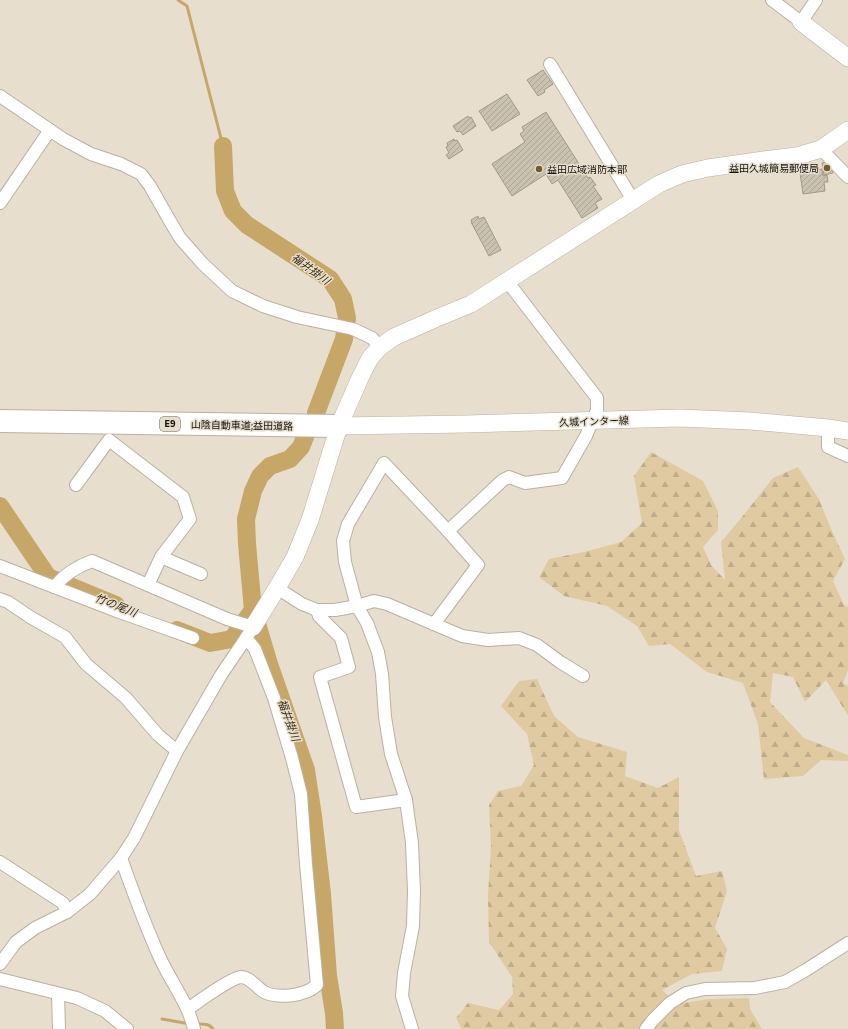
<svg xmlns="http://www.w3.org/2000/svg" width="848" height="1029" viewBox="0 0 848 1029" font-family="Commissioner,'Noto Sans JP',sans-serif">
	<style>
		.forest { fill: url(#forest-firs) }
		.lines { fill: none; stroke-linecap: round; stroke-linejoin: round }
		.stream { stroke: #c7a768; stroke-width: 3 }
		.river { stroke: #c7a768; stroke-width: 18 }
		.building { fill: url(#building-hatch); stroke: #a2998a }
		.street-casing { stroke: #bab1a1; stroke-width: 14 }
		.secondary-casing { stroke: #bab1a1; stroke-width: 18 }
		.highway-casing { stroke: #bab1a1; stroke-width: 24 }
		.street { stroke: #fff; stroke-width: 12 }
		.secondary { stroke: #fff; stroke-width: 17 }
		.highway { stroke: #fff; stroke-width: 22 }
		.poi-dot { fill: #745c2d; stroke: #e7dece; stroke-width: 1.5 }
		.labels { text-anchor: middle; stroke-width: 3; stroke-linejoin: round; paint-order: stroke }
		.shield { fill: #e7dece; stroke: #544f47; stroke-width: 1 }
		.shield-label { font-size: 9px; font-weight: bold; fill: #15120d }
		.poi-label { font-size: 10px; fill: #15120d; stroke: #e7dece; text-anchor: end }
		.street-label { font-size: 10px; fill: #15120d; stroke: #e7dece }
		.water-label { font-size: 11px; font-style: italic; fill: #382a0e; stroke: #e7dece }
	</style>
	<defs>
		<pattern id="forest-firs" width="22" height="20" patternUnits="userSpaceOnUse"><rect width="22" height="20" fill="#e0caa1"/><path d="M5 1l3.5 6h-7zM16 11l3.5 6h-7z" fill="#bfac89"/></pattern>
		<pattern id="building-hatch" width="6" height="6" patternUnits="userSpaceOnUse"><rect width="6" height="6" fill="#cac2b1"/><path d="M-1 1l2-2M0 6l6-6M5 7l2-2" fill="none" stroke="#ada697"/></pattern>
	</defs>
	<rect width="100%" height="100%" fill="#e7dece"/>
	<!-- forest -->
	<g class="forest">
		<path d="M651,452L703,481L718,511V530L703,547L711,565L725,580L721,542L742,517L773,478L798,467L819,499L831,529L845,559L833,581L844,605L848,607V670L843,683L848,686V715L847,714L826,680L805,702L793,677L773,673L770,702L804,738L848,755V761L821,760L803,776L764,779L758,724L743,683L707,672L670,644L649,646L637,626L607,606L564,596L539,577L549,559L584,552L621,542L642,523L634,476Z"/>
		<path d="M537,679L554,716L578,737L627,752L625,776L658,788L679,777V830L696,876L722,871L727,891L715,928L727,949L722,971L692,974L662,990L678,1004L708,999L749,998L750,1009L762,1029H462L456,1018L468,1003L499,1010L513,994L512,977L489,942L488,895L491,848L489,805L498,791L521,786L534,765L527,734L501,706L519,681Z"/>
	</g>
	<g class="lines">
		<!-- stream -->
		<g class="stream">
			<path d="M178,0L187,6L223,146"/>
			<path d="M162,1019L190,1024"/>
			<path d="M196,1024C202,1024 209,1023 213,1029"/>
		</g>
		<!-- river -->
		<g class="river">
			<path d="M223,146L225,191L233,211L247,225L330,279L343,299L347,318L344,339L316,413"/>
			<path d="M305,437L301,447L290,459L270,466L260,476L253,491L246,519L247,544L253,610L269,664L306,770L313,816L322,894L328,976L334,1013L335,1029"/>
			<path d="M0,506L48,577L116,605"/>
			<path d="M177,630L210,643L232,639L253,610"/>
		</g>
	</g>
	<!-- building -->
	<g class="building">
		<path d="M543,70L553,84L544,90L545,92L538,96L527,80Z"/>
		<path d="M507,94L520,114L492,131L479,111Z"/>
		<path d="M546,112L588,178L590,177L596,185L593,186L602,199L595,203L598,208L582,218L558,180L552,184L546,174L512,196L492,164L525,142L520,134L524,131L522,127Z"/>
		<path d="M468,116L469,118L471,117L476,126L463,135L460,131L457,132L453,126Z"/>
		<path d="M454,139L455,141L457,140L463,150L449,159L446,155L449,153L446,147L448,146L447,143Z"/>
		<path d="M831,161L833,173L824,175L822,163Z"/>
		<path d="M822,169L823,176L827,175L828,182H824L825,191L803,194L800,173Z"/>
		<path d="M478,216L479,219L484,217L501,250L489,256L471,222H472L471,220Z"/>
	</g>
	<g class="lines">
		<!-- street casing -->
		<g class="street-casing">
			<g id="street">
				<path d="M772,0L801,22L816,0"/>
				<path d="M550,64L633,200"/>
				<path d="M0,96L63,139L91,154L121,164L141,174L150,186L167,216L180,238L203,264L232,291L263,306L297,317L353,329L372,338L380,347"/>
				<path d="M821,149L848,177"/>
				<path d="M0,203L50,130"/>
				<path d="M828,428V447L848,456"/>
				<path d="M76,485L109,440L183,497L190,519L161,557L148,585"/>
				<path d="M161,557L201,574"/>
				<path d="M0,566L114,610L193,638"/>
				<path d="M277,588L302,604L317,610H335L357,606L374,601L387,604L462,636L488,640L519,638L537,645L560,662L583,676"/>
				<path d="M0,599L8,602L30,617L65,637L86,664L126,698L158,735L177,751"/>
				<path d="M317,610L319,616L341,638L349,667L320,677L356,807L406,800"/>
				<path d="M434,624L478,565L448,531"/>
				<path d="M121,858C133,892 145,925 160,958C171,982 188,1003 194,1029"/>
				<path d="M0,862L63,903L67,912"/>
				<path d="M0,964L16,942L35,928L67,912L90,894L121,858L134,838L177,751L221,675L246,638L253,627L227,619L92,561C78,566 64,575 54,587"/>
				<path d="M0,979L77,998L105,1011L127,1029"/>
				<path d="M58,994L59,1029"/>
				<path d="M188,1009C198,1002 230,978 241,977C250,977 257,988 264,992C279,999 305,996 317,985L306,864L301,794L292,758L274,698L255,649L246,638"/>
				<path d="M412,1029L402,996L404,973L413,926L414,891L412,843L406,800L391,754L385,717L382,674L378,652L367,623L357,606L345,562L343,541L348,524L384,463L448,531L503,480L509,477L525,483L562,478L586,436L597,410V398L507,281"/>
				<path d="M646,1029L652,1021L670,1003L686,993L705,989L755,988L785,982L806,970L848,943"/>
			</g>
		</g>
		<!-- secondary casing -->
		<g class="secondary-casing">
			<g id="secondary">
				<path d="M801,22L848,58"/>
				<path d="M339,426L466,424L680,418L750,421L828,428L848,431"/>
				<path d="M253,627L277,588L295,557L310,520L339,426L360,378L370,358L380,347L394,337L437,318L471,304L659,184L682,174L708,168L764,160L797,156L821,149L848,130"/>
			</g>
		</g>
		<!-- highway casing -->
		<g class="highway-casing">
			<path id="highway" d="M0,421L339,426"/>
		</g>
		<!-- street -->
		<use href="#street" class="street"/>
		<!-- secondary -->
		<use href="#secondary" class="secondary"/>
		<!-- highway -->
		<use href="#highway" class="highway"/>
	</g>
	<!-- markers -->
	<g class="poi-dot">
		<circle cx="827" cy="168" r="4"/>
		<circle cx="539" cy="169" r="4"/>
	</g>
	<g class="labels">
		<!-- shield labels -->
		<rect class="shield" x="160" y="417" width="20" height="14" rx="3"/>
		<g class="shield-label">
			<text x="170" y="427">E9</text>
		</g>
		<!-- poi labels -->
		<g class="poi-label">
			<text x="819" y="172">益田久城簡易郵便局</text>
			<text x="547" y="173" text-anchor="start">益田広域消防本部</text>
		</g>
		<!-- street labels -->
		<g class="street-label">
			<text transform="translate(594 421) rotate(-2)" y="4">久城インター線</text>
			<text transform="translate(242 425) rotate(1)" y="4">山陰自動車道;益田道路</text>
		</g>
		<!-- water labels -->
		<g class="water-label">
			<text transform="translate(311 269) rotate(36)" y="4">福井掛川</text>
			<text transform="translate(116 605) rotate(22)" y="4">竹の尾川</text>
			<text transform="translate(289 720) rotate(70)" y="4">福井掛川</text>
		</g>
	</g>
</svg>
